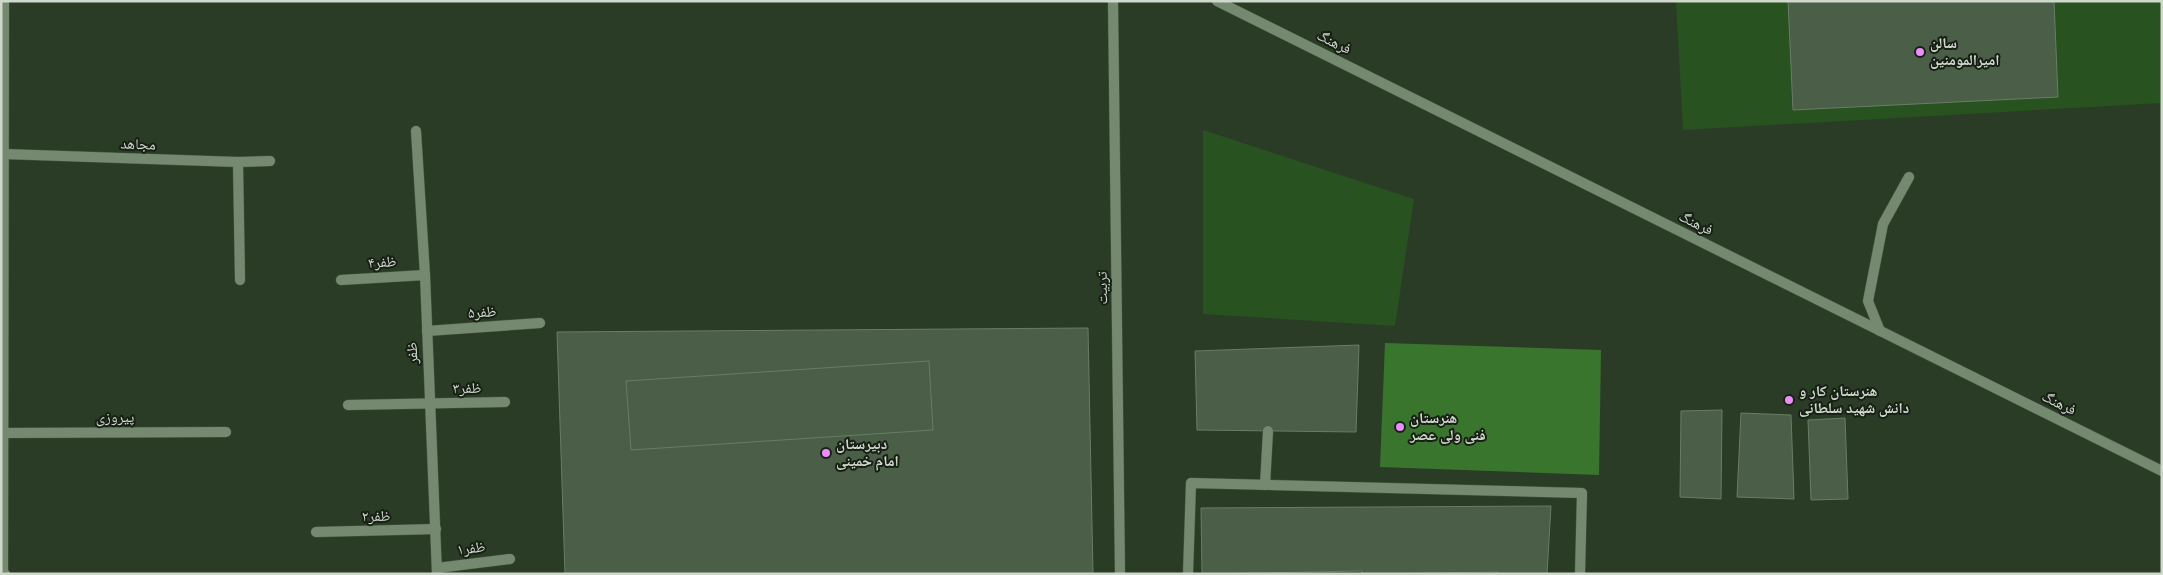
<svg xmlns="http://www.w3.org/2000/svg" width="2163" height="575" viewBox="0 0 2163 575" font-family="'IBM Plex Sans','Noto Naskh Arabic',sans-serif">
	<style>
		.green { fill: #28521f }
		.forest { fill: #3a752e }
		.building { fill: #4b5e47; stroke: #697d65 }
		.lines { fill: none; stroke-linecap: round; stroke-linejoin: round }
		.service-casing { stroke: #475643; stroke-width: 11 }
		.minor-casing { stroke: #475643; stroke-width: 11 }
		.tertiary-casing { stroke: #475643; stroke-width: 11 }
		.service { stroke: #748970; stroke-width: 10 }
		.minor { stroke: #748970; stroke-width: 10 }
		.tertiary { stroke: #748970; stroke-width: 10 }
		.poi-dot { fill: #ea8dfd; stroke: #182016; stroke-width: 2 }
		.labels { text-anchor: middle; stroke-width: 4; stroke-linejoin: round; paint-order: stroke }
		.street-label { font-size: 15px; fill: #ced9cb; stroke: #182016 }
		.poi-label { font-size: 15px; font-weight: bold; fill: #ced9cb; stroke: #182016; text-anchor: start }
	</style>
	<rect width="100%" height="100%" fill="#2a3c26"/>
	<!-- green -->
	<g class="green">
		<path d="M1676,1H2162V103L1683,130Z"/>
		<path d="M1203,130L1414,199L1395,326L1203,314Z"/>
	</g>
	<!-- forest -->
	<path class="forest" d="M1385,343L1601,350L1599,475L1380,467Z"/>
	<!-- building -->
	<g class="building">
		<path d="M1788,1H2054L2058,97L1793,110Z"/>
		<path d="M1088,328L1093,574H565L557,332Z"/>
		<path d="M1359,345L1356,432L1197,430L1195,351Z"/>
		<path d="M929,361L933,430L631,450L626,381Z"/>
		<path d="M1722,410L1721,499L1680,497L1681,411Z"/>
		<path d="M1741,413L1791,415L1794,499L1737,497Z"/>
		<path d="M1845,418L1848,499L1811,500L1808,420Z"/>
		<path d="M1551,506L1547,574H1498V572L1361,574L1362,571L1202,574L1201,508Z"/>
	</g>
	<g class="lines">
		<!-- service casing -->
		<g class="service-casing">
			<g id="service">
				<path d="M1113,1L1120,574"/>
				<path d="M1880,331L1868,301L1883,224L1909,177"/>
				<path d="M1265,485L1268,431"/>
				<path d="M1188,574L1191,483L1582,493L1580,574"/>
			</g>
		</g>
		<!-- minor casing -->
		<g class="minor-casing">
			<g id="minor">
				<path d="M1217,1L2162,471"/>
				<path d="M416,131L425,275L437,574"/>
				<path d="M4,154L238,162L270,161"/>
				<path d="M238,162L240,280"/>
				<path d="M341,280L425,275"/>
				<path d="M427,331L540,323"/>
				<path d="M348,405L505,402"/>
				<path d="M3,433L226,432"/>
				<path d="M316,532L436,529"/>
				<path d="M437,568L510,559"/>
				<path d="M3,573L4,1"/>
			</g>
		</g>
		<!-- tertiary casing -->
		<g class="tertiary-casing">
			<path id="tertiary" d="M1,572L5,574"/>
		</g>
		<!-- service -->
		<use href="#service" class="service"/>
		<!-- minor -->
		<use href="#minor" class="minor"/>
		<!-- tertiary -->
		<use href="#tertiary" class="tertiary"/>
	</g>
	<!-- markers -->
	<g class="poi-dot">
		<circle cx="1920" cy="52" r="5"/>
		<circle cx="1789" cy="400" r="5"/>
		<circle cx="1400" cy="427" r="5"/>
		<circle cx="826" cy="453" r="5"/>
	</g>
	<g class="labels">
		<!-- street labels -->
		<g class="street-label">
			<text transform="translate(1334 42) rotate(26)" y="5">فرهنگ</text>
			<text transform="translate(138 144) rotate(2)" y="5">مجاهد</text>
			<text transform="translate(1696 223) rotate(26)" y="5">فرهنگ</text>
			<text transform="translate(382 262) rotate(-4)" y="5">ظفر۴</text>
			<text transform="translate(1102 288) rotate(-91)" y="5">تربیت</text>
			<text transform="translate(482 312) rotate(-4)" y="5">ظفر۵</text>
			<text transform="translate(412 353) rotate(-92)" y="5">ظفر</text>
			<text transform="translate(467 388) rotate(-1)" y="5">ظفر۳</text>
			<text transform="translate(2059 403) rotate(26)" y="5">فرهنگ</text>
			<text x="115" y="422">پیروزی</text>
			<text transform="translate(376 516) rotate(-1)" y="5">ظفر۲</text>
			<text transform="translate(471 548) rotate(-7)" y="5">ظفر۱</text>
		</g>
		<!-- poi labels -->
		<g class="poi-label">
			<text x="1930" y="48">سالن<tspan x="1930" dy="17">امیرالمومنین</tspan></text>
			<text x="1799" y="396">هنرستان کار و<tspan x="1799" dy="17">دانش شهید سلطانی</tspan></text>
			<text x="1410" y="423">هنرستان<tspan x="1410" dy="17">فنی ولی عصر</tspan></text>
			<text x="836" y="449">دبیرستان<tspan x="836" dy="17">امام خمینی</tspan></text>
		</g>
	</g>
	<!-- border -->
	<rect width="2163" height="575" fill="none" stroke="#ced9cb" stroke-width="5"/>
</svg>
